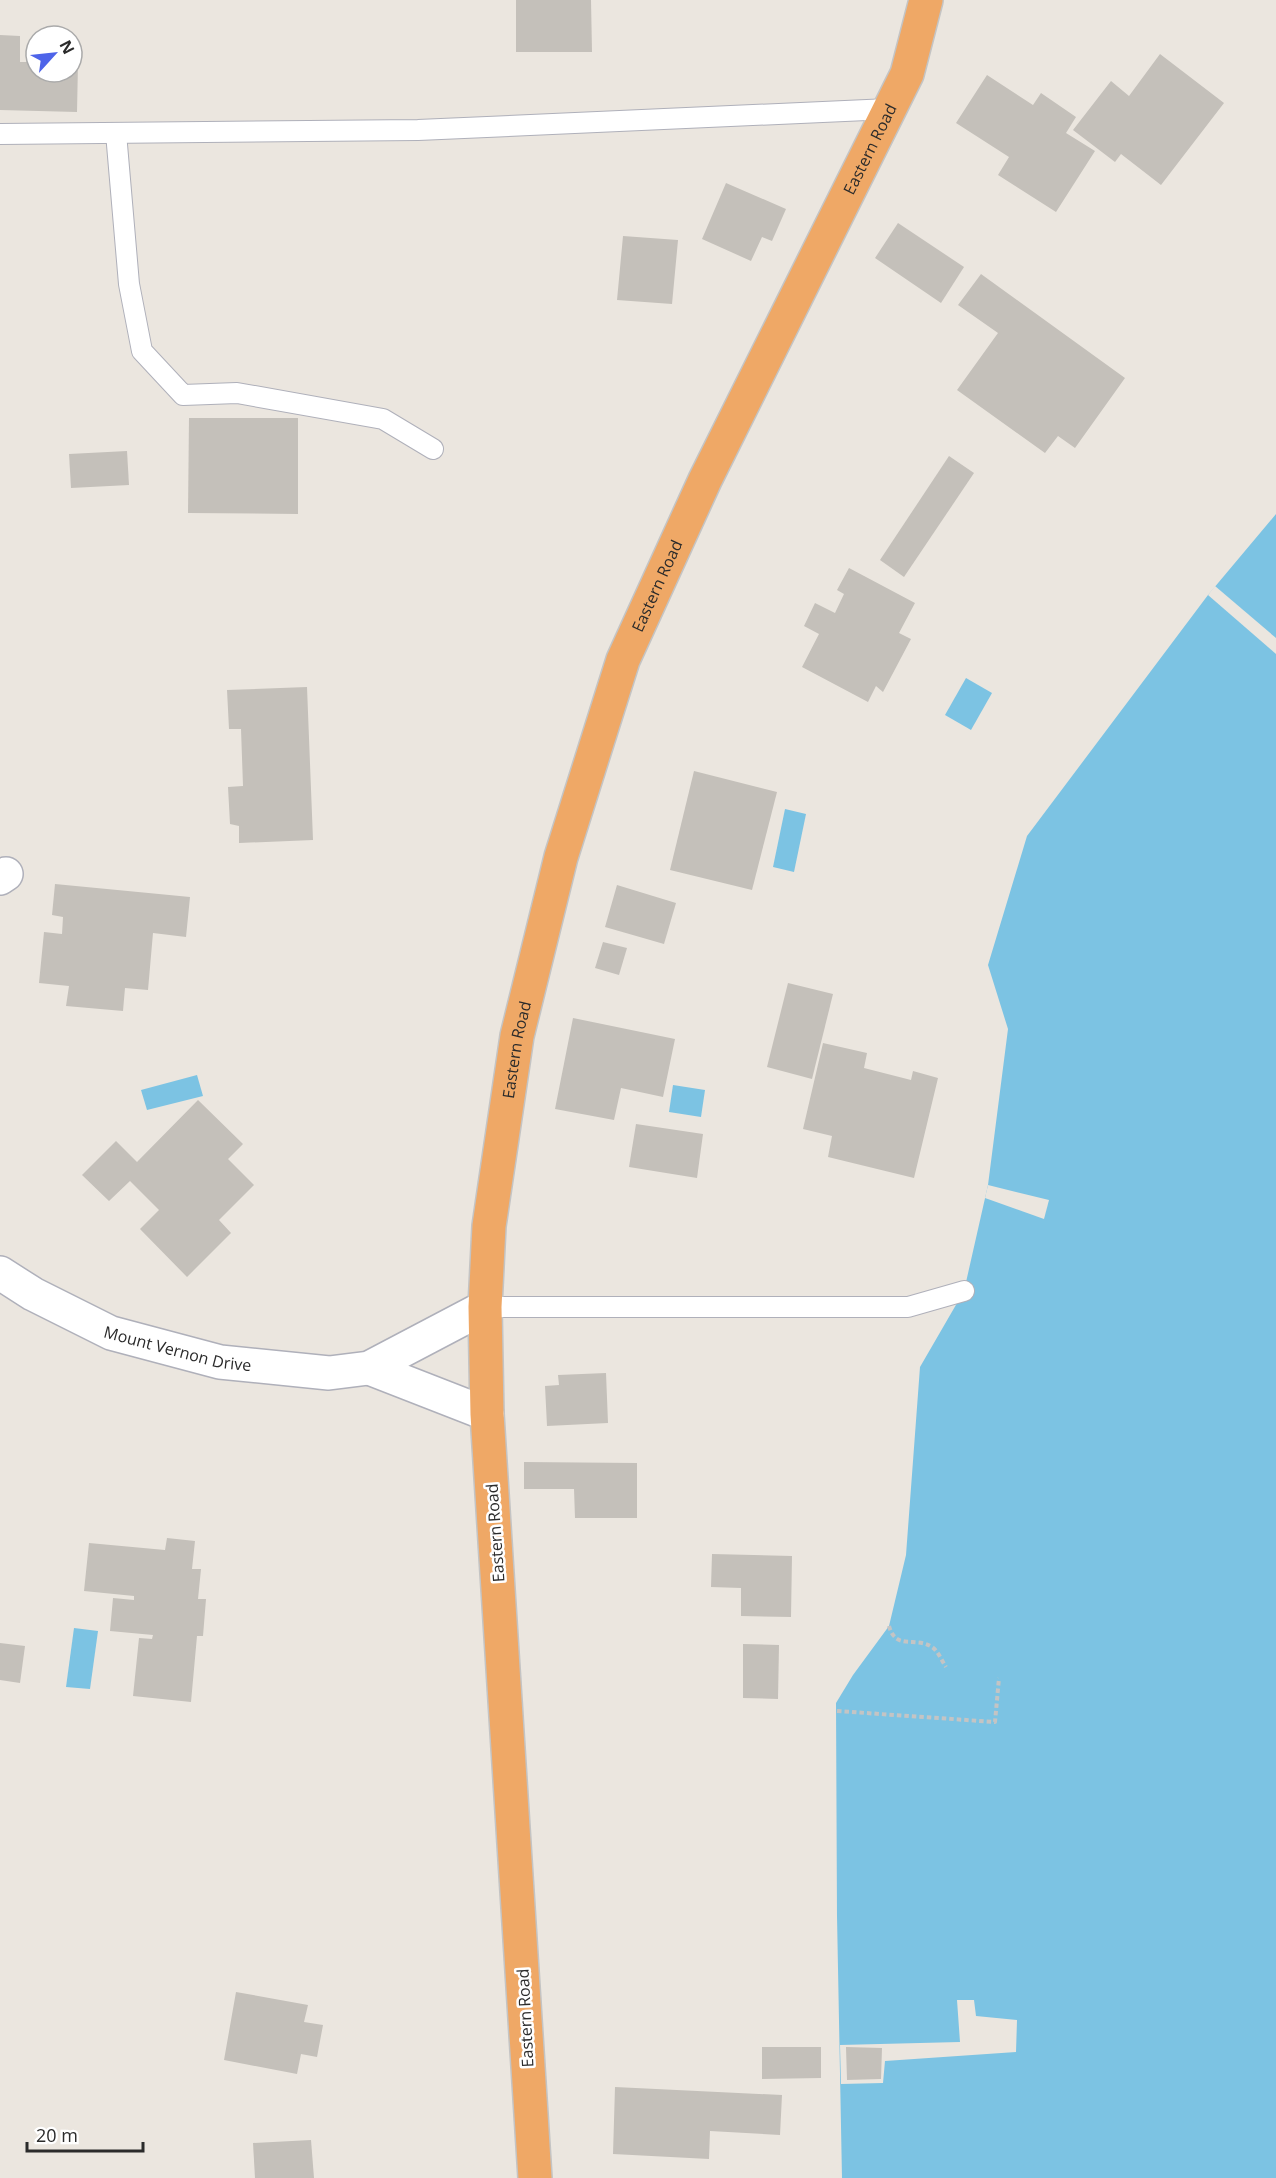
<svg xmlns="http://www.w3.org/2000/svg" width="1276" height="2178" viewBox="0 0 1276 2178" font-family="'Open Sans',sans-serif">
	<style>
		.water { fill: #7cc3e3 }
		.pier { fill: #ebe6df }
		.building { fill: #c4c0ba }
		.lines { fill: none; stroke-linecap: round; stroke-linejoin: round }
		.lane-casing { stroke: #afb0ba; stroke-width: 22 }
		.street-casing { stroke: #afb0ba; stroke-width: 36 }
		.highway-casing { stroke: #c4c4c4; stroke-width: 36 }
		.path { stroke: #c4c4c4; stroke-width: 4; stroke-dasharray: 4.5 3; stroke-linecap: butt }
		.lane { stroke: #fff; stroke-width: 20 }
		.street { stroke: #fff; stroke-width: 33 }
		.highway { stroke: #efa866; stroke-width: 33 }
		.labels { text-anchor: middle; stroke-width: 5; stroke-linejoin: round; paint-order: stroke }
		.street-label { font-size: 16px; fill: #2b2b2b; stroke: #fff }
	</style>
	<rect width="100%" height="100%" fill="#ebe6df"/>
	<!-- water -->
	<g class="water">
		<path d="M1276,514V2178H842L837,1916L836,1703L853,1675L889,1626L906,1555L920,1367L964,1291L988,1185L1008,1029L988,965L1027,836L1208,595Z"/>
		<path d="M966,678L992,693L971,730L945,715Z"/>
		<path d="M785,809L806,814L794,872L773,867Z"/>
		<path d="M197,1075L203,1096L147,1110L141,1090Z"/>
		<path d="M673,1085L705,1090L701,1117L669,1112Z"/>
		<path d="M74,1628L98,1631L90,1689L66,1687Z"/>
	</g>
	<!-- pier -->
	<g class="pier">
		<path d="M1215,586L1276,638V654L1208,595Z"/>
		<path d="M988,1185L1049,1200L1044,1219L985,1198Z"/>
		<path d="M957,2000H974L976,2016L1017,2020L1016,2052L885,2061L883,2083L841,2084L840,2045L960,2042Z"/>
	</g>
	<!-- building -->
	<g class="building">
		<path d="M516,0H591L592,52H516Z"/>
		<path d="M0,35L20,36V62H36V72H72V63H78L77,112L0,110Z"/>
		<path d="M1160,54L1224,103L1161,185L1121,154L1115,162L1073,130L1111,81L1129,96Z"/>
		<path d="M987,75L1033,105L1041,93L1076,117L1066,133L1095,151L1056,212L998,175L1009,157L956,123Z"/>
		<path d="M726,183L786,209L772,241L762,237L751,261L702,239Z"/>
		<path d="M898,223L964,267L941,303L875,258Z"/>
		<path d="M623,236L678,240L672,304L617,300Z"/>
		<path d="M981,274L1125,378L1075,448L1058,436L1045,453L957,390L998,333L958,305Z"/>
		<path d="M189,418H298V514L188,513Z"/>
		<path d="M127,451L129,485L71,488L69,454Z"/>
		<path d="M949,456L974,473L904,577L880,560Z"/>
		<path d="M849,568L915,603L899,633L911,639L883,692L876,686L868,702L802,667L819,634L804,626L815,603L835,613L844,594L837,590Z"/>
		<path d="M307,687L313,840L239,843V826L230,824L228,787L243,786L241,729H229L227,690Z"/>
		<path d="M694,771L777,792L752,890L670,870Z"/>
		<path d="M55,884L190,897L186,937L153,933L148,990L125,988L123,1011L66,1006L69,986L39,983L44,932L62,934L63,917L52,915Z"/>
		<path d="M617,885L676,903L664,944L605,927Z"/>
		<path d="M603,942L627,948L619,975L595,968Z"/>
		<path d="M788,983L833,994L812,1079L767,1067Z"/>
		<path d="M573,1018L675,1039L663,1097L621,1088L614,1120L555,1109Z"/>
		<path d="M823,1043L867,1053L864,1068L911,1080L913,1071L938,1078L914,1178L828,1157L832,1136L803,1129Z"/>
		<path d="M198,1100L243,1144L228,1159L254,1185L219,1220L231,1233L187,1277L140,1229L159,1210L130,1181L109,1201L82,1175L116,1141L137,1162Z"/>
		<path d="M636,1124L703,1134L697,1178L629,1167Z"/>
		<path d="M606,1373L608,1423L547,1426L545,1386L559,1385L558,1375Z"/>
		<path d="M524,1462L637,1463V1518H575L574,1489H524Z"/>
		<path d="M167,1538L195,1541L192,1569H201L198,1599H206L203,1636H197L191,1702L133,1696L139,1638L152,1639L153,1635L110,1631L113,1598L134,1600V1596L84,1591L89,1543L165,1550Z"/>
		<path d="M712,1554L792,1556L791,1617L741,1616V1588L711,1587Z"/>
		<path d="M0,1643L25,1646L20,1683L0,1680Z"/>
		<path d="M743,1644L779,1645L778,1699L743,1698Z"/>
		<path d="M236,1992L308,2005L304,2022L323,2025L317,2057L301,2054L297,2074L224,2060Z"/>
		<path d="M762,2047H821V2078L762,2079Z"/>
		<path d="M846,2047L882,2048L881,2079L847,2080Z"/>
		<path d="M615,2087L782,2095L780,2135L710,2131L709,2159L613,2154Z"/>
		<path d="M311,2140L314,2178H255L253,2143Z"/>
	</g>
	<g class="lines">
		<!-- lane casing -->
		<g class="lane-casing">
			<g id="lane">
				<path d="M116,133L129,284L142,351L183,395L237,393L383,419L433,449"/>
				<path d="M0,134L418,130L889,109"/>
				<path d="M485,1307H908L964,1291"/>
			</g>
		</g>
		<!-- street casing -->
		<g class="street-casing">
			<g id="street">
				<path d="M0,878L6,874"/>
				<path id="s1" d="M0,1273L33,1294L111,1333L220,1362L329,1373L369,1368L485,1307"/>
				<path d="M369,1368L487,1414"/>
			</g>
		</g>
		<!-- highway casing -->
		<g class="highway-casing">
			<g id="highway">
				<path id="s2" d="M535,2178L487,1414L485,1307L489,1226L517,1036L561,857L623,660L705,480L907,74L926,0"/>
			</g>
		</g>
		<!-- path -->
		<g class="path">
			<path d="M889,1626C896,1651 915,1636 932,1647C938,1651 942,1661 946,1667"/>
			<path d="M837,1711L995,1722L999,1678"/>
		</g>
		<!-- lane -->
		<use href="#lane" class="lane"/>
		<!-- street -->
		<use href="#street" class="street"/>
		<!-- highway -->
		<use href="#highway" class="highway"/>
	</g>
	<g class="labels">
		<!-- street labels -->
		<g class="street-label">
			<text dy="6" stroke="none"><textPath href="#s2" startOffset="2104">Eastern Road</textPath></text>
			<text dy="6" stroke="none"><textPath href="#s2" startOffset="1618">Eastern Road</textPath></text>
			<text dy="6" stroke="none"><textPath href="#s2" startOffset="1132">Eastern Road</textPath></text>
			<text dy="6" stroke="none"><textPath href="#s1" startOffset="195">Mount Vernon Drive</textPath></text>
			<text transform="translate(495 1533) rotate(-94)" y="6">Eastern Road</text>
			<text transform="translate(525 2018) rotate(-93)" y="6">Eastern Road</text>
		</g>
	</g>
	<!-- north arrow -->
	<g transform="translate(54 54) rotate(63)"><circle r="28" fill="#ffffff" stroke="#aaaaaa" stroke-width="1.5"/>
	<path d="M0-4.5L10 22L0 15L-10 22Z" fill="#4e64e9"/>
	<text y="-9" font-size="16" font-weight="bold" text-anchor="middle" fill="#2b2b2b">N</text>
	</g>
	<!-- scale -->
	<path d="M27 2142v9h116v-9" fill="none" stroke="#2b2b2b" stroke-width="3"/>
	<text x="36" y="2142" font-size="18" fill="#2b2b2b" stroke="#ffffff" stroke-width="4.5" paint-order="stroke">20 m</text>
</svg>
